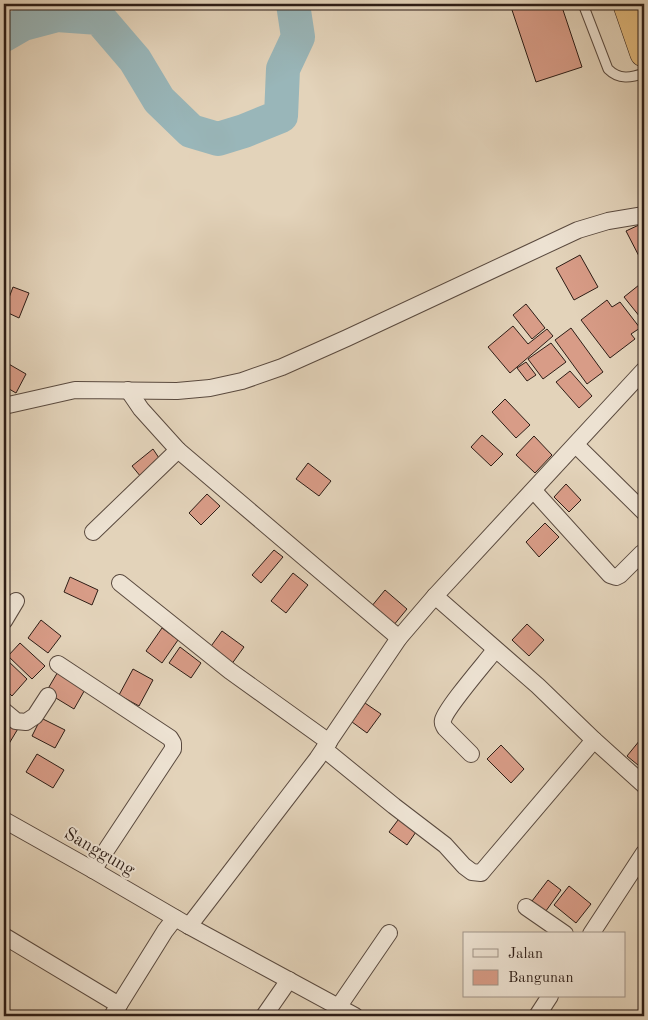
<svg xmlns="http://www.w3.org/2000/svg" width="648" height="1020" viewBox="0 0 648 1020" font-family="'Old Standard TT',serif">
	<style>
		.lines { fill: none; stroke-linecap: round; stroke-linejoin: round }
		.river { stroke: #99b6b9; stroke-width: 34 }
		.building { fill: #d89c87; stroke: #2d1d16 }
		.lane-casing { stroke: #5a4a3f; stroke-width: 11 }
		.street-casing { stroke: #5a4a3f; stroke-width: 18 }
		.highway-casing { stroke: #2d1d16; stroke-width: 29 }
		.lane { stroke: #ede2d2; stroke-width: 9 }
		.street { stroke: #ede2d2; stroke-width: 16 }
		.highway { stroke: #e2ba7d; stroke-width: 28 }
		.labels { text-anchor: middle; stroke-width: 4; stroke-linejoin: round; paint-order: stroke }
		.street-label { font-size: 18px; fill: #2d1d16; stroke: #ede2d2 }
	</style>
	<rect width="100%" height="100%" fill="#e3d3ba"/>
	<filter id="stains"><feTurbulence type="fractalNoise" baseFrequency=".004" numOctaves="4"/><feColorMatrix values="0 0 0 0 .2 0 0 0 0 .09 0 0 0 0 .02 0 0 0 .5 -.17"/></filter>
	<radialGradient id="worn" r=".72"><stop offset=".6" stop-color="#630" stop-opacity="0"/><stop offset="1" stop-color="#630" stop-opacity=".3"/></radialGradient>
	<g class="lines">
		<!-- river -->
		<path class="river" d="M4,35L23,24L57,15L99,18L135,60L159,100L191,131L218,139L244,131L281,116L283,69L298,37L293,4"/>
	</g>
	<!-- building -->
	<g class="building">
		<path d="M510,4H561L582,67L536,82Z"/>
		<path d="M641,224L644,231V259L641,260L626,231Z"/>
		<path d="M580,255L598,287L574,300L556,268Z"/>
		<path d="M639,285L644,291V322L624,297Z"/>
		<path d="M13,287L29,293L19,318L4,311Z"/>
		<path d="M607,300L612,307L620,302L640,328L631,334L635,339L610,358L581,320Z"/>
		<path d="M526,304L545,328L532,339L513,315Z"/>
		<path d="M513,326L528,344L547,329L553,336L510,373L488,347Z"/>
		<path d="M571,328L603,372L587,384L555,340Z"/>
		<path d="M551,343L566,362L543,379L528,359Z"/>
		<path d="M526,362L536,375L527,381L517,368Z"/>
		<path d="M7,363L26,374L16,393L4,386V369Z"/>
		<path d="M570,371L592,396L579,408L556,382Z"/>
		<path d="M505,399L530,425L516,438L492,412Z"/>
		<path d="M482,435L503,454L491,466L471,447Z"/>
		<path d="M534,436L552,455L535,473L516,455Z"/>
		<path d="M153,449L161,461L141,477L132,466Z"/>
		<path d="M308,463L331,481L319,496L296,479Z"/>
		<path d="M566,484L581,500L569,512L554,497Z"/>
		<path d="M207,494L220,506L201,525L189,513Z"/>
		<path d="M545,523L559,537L539,557L526,542Z"/>
		<path d="M274,550L283,557L261,583L252,575Z"/>
		<path d="M293,573L308,585L286,613L271,601Z"/>
		<path d="M70,577L98,590L92,605L64,592Z"/>
		<path d="M385,590L407,609L393,626L371,607Z"/>
		<path d="M41,620L61,636L48,653L28,638Z"/>
		<path d="M527,624L544,640L529,656L512,640Z"/>
		<path d="M162,628L178,640L162,663L146,651Z"/>
		<path d="M222,631L244,647L231,665L209,649Z"/>
		<path d="M20,643L45,666L32,679L8,656Z"/>
		<path d="M180,647L201,663L191,678L169,663Z"/>
		<path d="M7,660L27,679L12,696L4,688V663Z"/>
		<path d="M133,669L153,680L139,706L119,695Z"/>
		<path d="M59,670L87,686L74,709L46,692Z"/>
		<path d="M365,703L381,714L367,733L352,722Z"/>
		<path d="M4,717L19,727L4,752Z"/>
		<path d="M41,718L65,730L55,748L32,736Z"/>
		<path d="M640,740L644,743V770L627,756Z"/>
		<path d="M501,745L524,769L511,783L487,759Z"/>
		<path d="M37,754L64,770L53,788L26,772Z"/>
		<path d="M401,816L418,829L407,845L389,832Z"/>
		<path d="M548,880L561,890L543,915L529,905Z"/>
		<path d="M569,886L591,904L576,923L554,905Z"/>
	</g>
	<g class="lines">
		<!-- lane casing -->
		<g class="lane-casing">
			<path id="lane" d="M583,4L608,69C619,80 631,78 644,73"/>
		</g>
		<!-- street casing -->
		<g class="street-casing">
			<g id="street">
				<path d="M128,390L141,409L178,450L399,638"/>
				<path d="M4,406L75,390L177,391L210,388L242,381L282,367L347,338L578,230L608,221L644,215"/>
				<path d="M576,445L644,512"/>
				<path d="M534,491L610,575L616,577L620,575L642,553"/>
				<path d="M93,532L178,450"/>
				<path d="M120,583L230,671L329,742"/>
				<path d="M435,596L538,686L594,740L644,785"/>
				<path d="M4,621L16,601"/>
				<path d="M58,664L170,738L173,743V749L93,870"/>
				<path d="M4,711L16,721L26,722L35,716L48,696"/>
				<path d="M324,749L394,806L445,845L464,866L472,872L481,873L492,860L594,740"/>
				<path d="M471,754L445,728C443,724 442,724 443,720C446,708 485,663 495,650"/>
				<path d="M4,820L93,870L189,926L355,1016"/>
				<path d="M526,907L565,934"/>
				<path d="M189,926L317,759L399,638L435,596L644,370"/>
				<path d="M591,934L644,853"/>
				<path d="M4,936L119,1005"/>
				<path d="M339,1006L389,933"/>
				<path d="M112,1016L165,931L175,918"/>
				<path d="M264,1016L289,980"/>
				<path d="M537,1016L550,996"/>
			</g>
		</g>
		<!-- highway casing -->
		<g class="highway-casing">
			<path id="highway" d="M627,4L644,53"/>
		</g>
		<!-- lane -->
		<use href="#lane" class="lane"/>
		<!-- street -->
		<use href="#street" class="street"/>
		<!-- highway -->
		<use href="#highway" class="highway"/>
	</g>
	<g class="labels">
		<!-- street labels -->
		<g class="street-label">
			<text transform="translate(100 851) rotate(30)" y="6">Sanggung</text>
		</g>
	</g>
	<!-- margin -->
	<rect width="648" height="1020" fill="none" stroke="#e3d3ba" stroke-width="20"/>
	<rect x="5" y="5" width="638" height="1010" fill="none" stroke="#2d1d16" stroke-width="2.5"/>
	<rect x="10" y="10" width="628" height="1000" fill="none" stroke="#2d1d16"/>
	<!-- legend -->
	<rect x="463" y="932" width="162" height="65" fill="#ede2d2" stroke="#a09387"/>
	<rect x="473" y="949" width="25" height="8" fill="#ede2d2" stroke="#a09387"/>
	<text x="508" y="958" font-size="15" fill="#2d1d16">Jalan</text>
	<rect x="473" y="970" width="25" height="15" fill="#d89c87" stroke="#a09387"/>
	<text x="508" y="982" font-size="15" fill="#2d1d16">Bangunan</text>
	<rect width="100%" height="100%" filter="url(#stains)"/>
	<rect width="100%" height="100%" fill="url(#worn)"/>
</svg>
